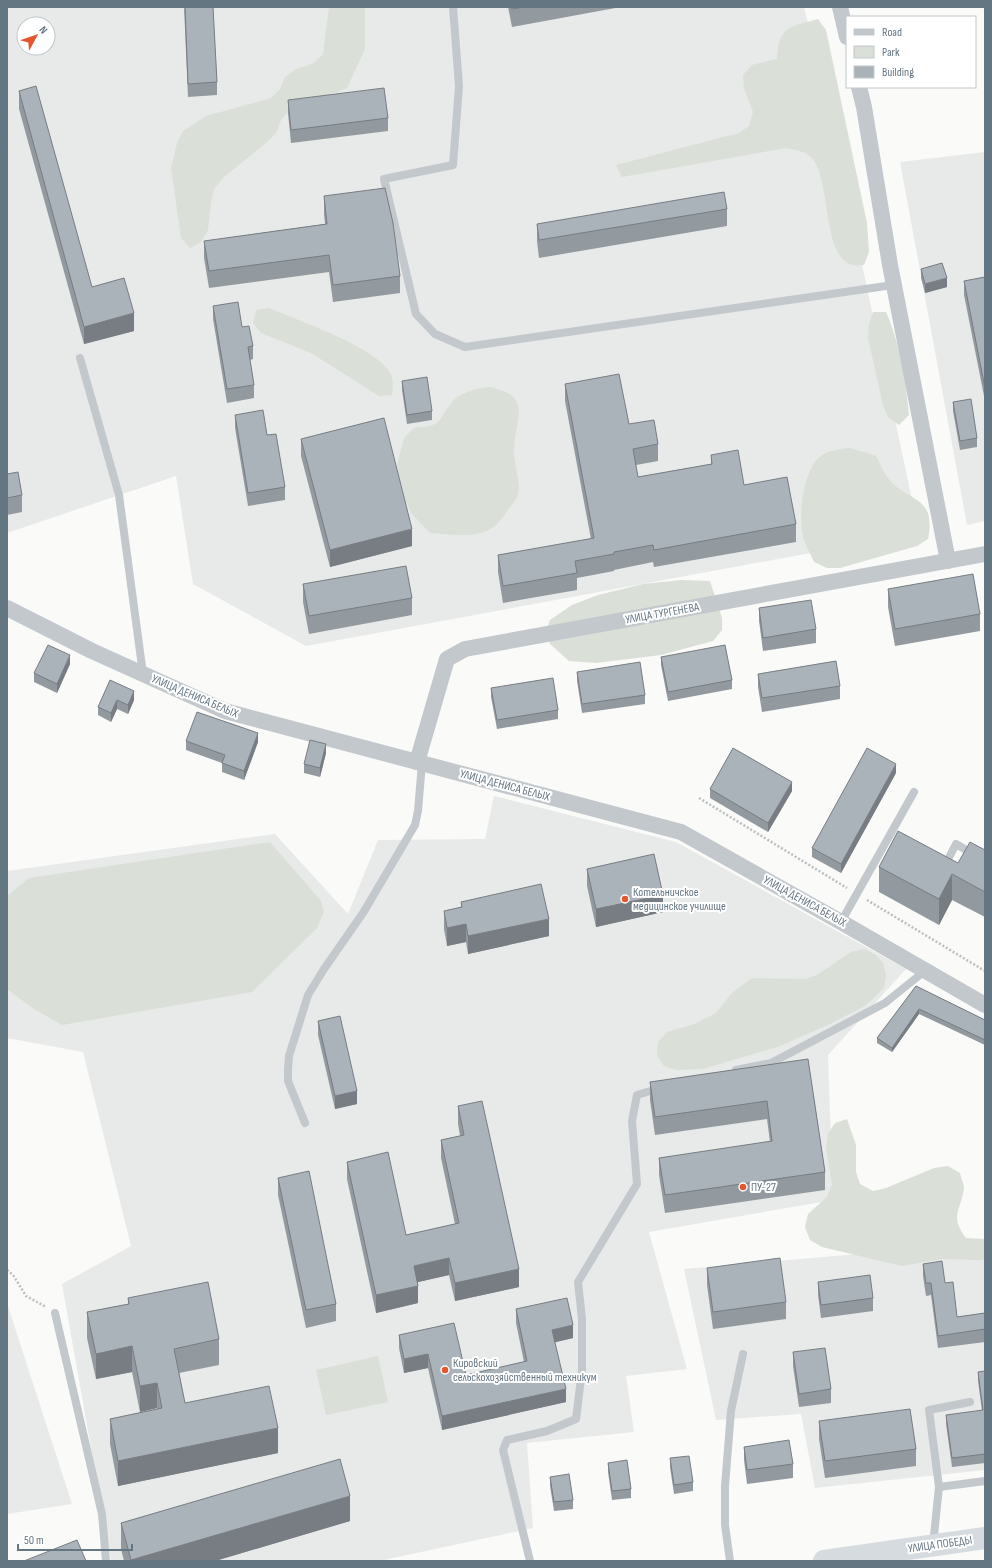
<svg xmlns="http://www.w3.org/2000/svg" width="992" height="1568" viewBox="0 0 992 1568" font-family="'Sofia Sans Condensed',sans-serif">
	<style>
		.built { fill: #e8e9e9; fill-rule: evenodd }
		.green { fill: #dadfd7 }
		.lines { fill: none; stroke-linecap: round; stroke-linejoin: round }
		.path { stroke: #bbbfc2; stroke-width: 2.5; stroke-dasharray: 2 2; stroke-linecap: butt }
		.service { stroke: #c3c8cc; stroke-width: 8 }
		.minor { stroke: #c3c8cc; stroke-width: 16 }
		.trunk { stroke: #d6dbdf; stroke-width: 22 }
		.wall { fill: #929a9f }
		.shaded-wall { fill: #777d82 }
		.building { fill: #aab3b9; stroke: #777d82 }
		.poi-dot { fill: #e4572e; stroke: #fff; stroke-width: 1.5 }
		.labels { text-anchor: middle; stroke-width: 4; stroke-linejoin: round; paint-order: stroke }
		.street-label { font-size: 12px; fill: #657683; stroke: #fff }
		.poi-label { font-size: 12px; fill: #657683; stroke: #fff; text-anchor: start }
	</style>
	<rect width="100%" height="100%" fill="#fafaf8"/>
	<!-- built -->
	<g class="built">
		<path d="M7,7H804L831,118L919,533L306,646L193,584L176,476L7,533ZM24,24H48V48H24Z"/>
		<path d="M985,152V521L967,525L900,162Z"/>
		<path d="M494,796L676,842L906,969L828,1055L833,1200L649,1232L687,1369L626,1376L634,1432L527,1443L533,1528L379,1561H111L62,1284L131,1246L83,1052L7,1038V871L275,834L348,914L378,840L485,839Z"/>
		<path d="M985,1243V1470L815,1488L801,1414L716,1420L684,1269Z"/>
		<path d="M7,1303L72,1504L7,1514Z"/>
	</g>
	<!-- green -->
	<g class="green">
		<path d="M329,7H365V49L347,88L335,93L296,103L281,120L276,133L267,142L224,177L214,189L211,202L208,230L201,242L190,248L181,238L171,168L177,143L183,131L206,116L271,98L280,89L285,77L296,69L314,63L323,54Z"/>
		<path d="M818,19L826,30L867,223L869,252L864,265C861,265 855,266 852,265C822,257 831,179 812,158C806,151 795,150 786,148L622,177L616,165L739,133L749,126L753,112L744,88L743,75L752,65L777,59C779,26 789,27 818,19Z"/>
		<path d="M269,308C299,321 371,345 389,371C394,379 393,386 392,395L379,396L311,353L261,333L253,323L256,310Z"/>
		<path d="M873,312H886C899,341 906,382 909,415L899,425L888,417L883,405L868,338L869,324Z"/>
		<path d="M489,387C534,396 515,418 514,450C514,463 519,477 519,490C518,498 512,505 507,511C504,516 500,521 496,525C478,540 450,534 430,533L412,514L400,490L397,464L404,438L415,427C444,427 437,420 452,402C459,393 479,388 489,387Z"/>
		<path d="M850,448L876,456C880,463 883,472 888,478C907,503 937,494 928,539L917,546L840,568H827L814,562C811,555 807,548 804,540C798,519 802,480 815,462C823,451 837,449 850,448Z"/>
		<path d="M681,580L710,581L722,618V630L713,641L661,655L596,663L569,661L550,644L546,632L550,620L572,605L598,595L643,584Z"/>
		<path d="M270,842L321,901L324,912L317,928L252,992L62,1025L34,1009L7,989V896L29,878Z"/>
		<path d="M864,949L876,955L883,963L886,975L884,988L865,1006L830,1024L780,1046L703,1069L676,1070L664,1066L657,1055L658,1042L667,1032L692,1025L716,1013L732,993L752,978L805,979L817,975L851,952Z"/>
		<path d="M847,1119L856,1145V1172L860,1184L873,1191L886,1188L934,1168L948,1166L960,1173C961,1178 964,1184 964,1188C961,1211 949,1215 966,1238L985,1239V1259L980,1260L941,1259L902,1266L822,1247L810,1240L805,1227L808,1214L827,1197L832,1185L826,1147L828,1134L835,1123Z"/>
		<path d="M378,1356L388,1402L326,1415L316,1370Z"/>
	</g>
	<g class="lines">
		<!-- path -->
		<g class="path">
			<path d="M699,798L847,888"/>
			<path d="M867,900L985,971"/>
			<path d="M7,1270L13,1275L26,1296L46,1307"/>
		</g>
		<!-- service -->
		<g class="service">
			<path d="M453,7L459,86L453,165L384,179L416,314L435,334L465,347L893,285"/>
			<path d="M80,358L119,495L143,674"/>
			<path d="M944,867L956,844L985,861"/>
			<path d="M841,922L914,792"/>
			<path d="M736,1070L771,1063L885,1003L926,970"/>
			<path d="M305,1123L288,1081V1069L289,1056L308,995L324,969L363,913L415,825L418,811L422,763"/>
			<path d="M55,1313L102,1514L106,1561"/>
			<path d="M939,1487L985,1481"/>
			<path d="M933,1545L939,1487L929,1410L970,1402"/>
			<path d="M530,1561L503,1450L507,1440L547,1431L576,1419L582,1370V1319L578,1282L637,1184L632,1121L637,1095L660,1088"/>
			<path d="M730,1561L725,1525V1486L731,1411L743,1354"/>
		</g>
		<!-- minor -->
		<g class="minor">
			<path d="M840,7L847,37"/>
			<path d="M859,87L864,107L890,265L948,561"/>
			<path d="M7,608L92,651L225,711L681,832L841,922L985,1005"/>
			<path d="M417,762L447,659L465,649L985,554"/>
		</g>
		<!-- trunk -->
		<path class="trunk" d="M824,1561L985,1538"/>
	</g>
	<!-- wall -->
	<g class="wall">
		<path d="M184,7L217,82V95L188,97Z"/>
		<path d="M508,7H621L512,27Z"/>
		<path d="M19,91L92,287L134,331L84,344L19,109Z"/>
		<path d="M288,100L388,118V131L291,143L288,113Z"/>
		<path d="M324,196L400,276V293L333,302L329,272L209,288L204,258V241L325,224L324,214Z"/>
		<path d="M727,209V226L539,258L537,241V224Z"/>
		<path d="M921,269L947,287L925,293L921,278Z"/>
		<path d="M985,277V401L964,295V281Z"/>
		<path d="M213,306L253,346V359L250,360L254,385V398L227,403L213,319Z"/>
		<path d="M402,381L432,411V420L407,424L402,390Z"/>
		<path d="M565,384L629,424L658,444V461L636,465L638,477L711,464V455L744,485L796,524V542L654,567L653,562L614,570V571L577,578V590L503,603L498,572V555L591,539L565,401Z"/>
		<path d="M953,402L977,438V447L960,450L953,411Z"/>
		<path d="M235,415L267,435L285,487V500L248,506L235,428Z"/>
		<path d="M301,439L412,546L330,567L301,456Z"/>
		<path d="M7,474L22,495V512L7,515Z"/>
		<path d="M303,584L412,598V615L309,634L303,602Z"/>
		<path d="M888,589L980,614V631L895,646L888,607Z"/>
		<path d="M759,608L816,629V643L763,651L759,621Z"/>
		<path d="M661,657L732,680V689L668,701L661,665Z"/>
		<path d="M70,664L57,693L34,682V673Z"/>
		<path d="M577,672L645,695V704L582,713L577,681Z"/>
		<path d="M758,674L840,686V699L762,712L758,687Z"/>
		<path d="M491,688L558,710V719L497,729L491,697Z"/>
		<path d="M134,691V700L128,714L117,709L111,722L98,715V707Z"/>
		<path d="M186,741L258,742L244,780L222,772V763L186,750Z"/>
		<path d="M326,753L320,777L304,773V764Z"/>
		<path d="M896,773L841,873L812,857V848Z"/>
		<path d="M710,789L792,791L768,832L710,798Z"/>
		<path d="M985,850V917L952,900L939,925L879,892V867L958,863Z"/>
		<path d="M587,869L663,912L596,927L587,886Z"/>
		<path d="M461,902L549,936L468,954L466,942L447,946L444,929V911L461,907Z"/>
		<path d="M916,986L985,1020V1045L919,1014L892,1052L877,1043V1038Z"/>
		<path d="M318,1021L357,1104L335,1109L318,1035Z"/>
		<path d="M808,1059L825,1172V1190L665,1213L659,1175V1158L770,1142L767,1119L655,1135L650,1100V1082Z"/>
		<path d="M458,1106L519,1287L455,1301L449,1275L418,1282V1303L376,1313L347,1179V1162L406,1235L455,1224L441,1158V1140L460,1136L458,1124Z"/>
		<path d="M278,1178L336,1304V1321L306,1328L278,1195Z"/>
		<path d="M923,1264L945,1283L957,1317L985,1313V1342L938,1348L931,1295L926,1296L923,1276Z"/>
		<path d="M707,1268L786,1302V1319L713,1329L707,1285Z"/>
		<path d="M818,1282L873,1298V1311L821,1318L818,1295Z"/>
		<path d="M128,1298L219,1339V1365L179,1373L185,1403L278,1453L118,1486L110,1444V1419L157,1409V1408L140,1412L132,1372L96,1379L87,1338V1312L128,1304Z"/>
		<path d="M516,1309L573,1338L555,1342L566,1402L442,1430L428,1368L404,1373L399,1348V1335L466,1375L524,1362L516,1323Z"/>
		<path d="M793,1352L831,1389V1403L799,1407L793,1366Z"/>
		<path d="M985,1371V1463L952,1467L946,1424V1415L982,1411L978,1381V1372Z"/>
		<path d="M819,1421L916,1449V1466L825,1478L819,1439Z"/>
		<path d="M744,1447L793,1464V1478L747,1484L744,1460Z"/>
		<path d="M670,1458L693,1482V1491L674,1494L670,1467Z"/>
		<path d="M608,1463L631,1489V1498L612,1500L608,1472Z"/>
		<path d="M550,1477L573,1500V1509L554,1511L550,1486Z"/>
		<path d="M350,1521L215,1561H124L121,1549V1523Z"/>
	</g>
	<!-- shaded-wall -->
	<g class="shaded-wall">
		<path d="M947,278V287L925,293V284Z"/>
		<path d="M134,313V331L84,344V327Z"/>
		<path d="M412,529V546L330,567V550Z"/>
		<path d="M70,655V664L57,693V684Z"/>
		<path d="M134,691V700L128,714V705Z"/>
		<path d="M117,700V709L111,722V713Z"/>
		<path d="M258,733V742L244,780V771Z"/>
		<path d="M326,744V753L320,777V768Z"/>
		<path d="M896,764V773L841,873V864Z"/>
		<path d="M792,782V791L768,832V823Z"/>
		<path d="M952,874V900L939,925V899Z"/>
		<path d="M663,895V912L596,927V909Z"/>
		<path d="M549,919V936L468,954V936Z"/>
		<path d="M466,924V942L447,946V928Z"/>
		<path d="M919,1009V1014L892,1052V1048Z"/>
		<path d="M357,1091V1104L335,1109V1096Z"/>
		<path d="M449,1258V1275L414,1283V1266Z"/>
		<path d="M519,1269V1287L455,1301V1283Z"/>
		<path d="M418,1286V1303L376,1313V1295Z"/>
		<path d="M573,1325V1338L552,1343V1330Z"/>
		<path d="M132,1346V1372L96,1379V1354Z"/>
		<path d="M428,1354V1368L404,1373V1359Z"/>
		<path d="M157,1383V1408L140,1412V1386Z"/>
		<path d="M566,1389V1402L442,1430V1416Z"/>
		<path d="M278,1428V1453L118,1486V1461Z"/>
		<path d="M350,1496V1521L215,1561H131V1560Z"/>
	</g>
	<!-- building -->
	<g class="building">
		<path d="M185,7H213L217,82L188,84Z"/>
		<path d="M511,7H524L512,9Z"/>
		<path d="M36,86L92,287L124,278L134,313L84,327L19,91Z"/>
		<path d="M384,88L388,118L291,130L288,100Z"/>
		<path d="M385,188L393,223L400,276L333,285L329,255L209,271L204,241L327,224L324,196Z"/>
		<path d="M724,192L727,209L539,240L537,224Z"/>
		<path d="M942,263L947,278L925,284L921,269Z"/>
		<path d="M985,277V388L964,281Z"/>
		<path d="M238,302L242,327L249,326L253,346L248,347L254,385L227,389L213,306Z"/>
		<path d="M619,374L629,424L654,420L658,444L633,449L638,477L712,464L711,455L738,450L744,485L787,477L796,524L654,550L653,545L614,552V554L575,561L577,573L503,586L498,555L594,538L565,384Z"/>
		<path d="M427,377L432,411L407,415L402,381Z"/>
		<path d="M971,399L977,438L960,441L953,402Z"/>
		<path d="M263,410L267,435L276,434L285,487L248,493L235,415Z"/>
		<path d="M384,418L412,529L330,550L301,439Z"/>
		<path d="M18,472L22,495L7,498V474Z"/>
		<path d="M406,566L412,598L309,616L303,584Z"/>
		<path d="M973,574L980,614L895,629L888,589Z"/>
		<path d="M811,600L816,629L763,638L759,608Z"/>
		<path d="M48,645L70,655L57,684L34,673Z"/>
		<path d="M725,645L732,680L668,692L661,657Z"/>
		<path d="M836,661L840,686L762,698L758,674Z"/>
		<path d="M640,662L645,695L582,704L577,672Z"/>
		<path d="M553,678L558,710L497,720L491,688Z"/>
		<path d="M110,680L134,691L128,705L117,700L111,713L98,707Z"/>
		<path d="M197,712L258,733L244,771L222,763L225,755L186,741Z"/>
		<path d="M310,740L326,744L320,768L304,764Z"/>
		<path d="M733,748L792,782L768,823L710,789Z"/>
		<path d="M867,748L896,764L841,864L812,848Z"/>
		<path d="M898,831L958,863L970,842L985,850V892L952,874L939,899L879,867Z"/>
		<path d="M654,854L663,895L596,909L587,869Z"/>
		<path d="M541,884L549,919L468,936L466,924L447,928L444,911L462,907L461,902Z"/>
		<path d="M916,986L985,1020V1040L919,1009L892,1048L877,1038Z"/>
		<path d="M340,1016L357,1091L335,1096L318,1021Z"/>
		<path d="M808,1059L825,1172L665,1195L659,1158L772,1141L767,1101L655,1117L650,1082Z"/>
		<path d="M482,1101L519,1269L455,1283L449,1258L414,1266L418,1286L376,1295L347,1162L388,1152L406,1235L459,1223L441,1140L464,1135L458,1106Z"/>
		<path d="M309,1171L336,1304L306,1310L278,1178Z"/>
		<path d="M780,1258L786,1302L713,1312L707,1268Z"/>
		<path d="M942,1261L945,1283L953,1282L957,1317L985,1313V1329L938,1336L931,1283H926L923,1264Z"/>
		<path d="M870,1275L873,1298L821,1305L818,1282Z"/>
		<path d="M208,1282L219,1339L174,1349L185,1403L269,1386L278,1428L118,1461L110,1419L162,1408L157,1383L140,1386L132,1346L96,1354L87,1312L129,1304L128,1298Z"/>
		<path d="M567,1298L573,1325L552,1330L566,1389L442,1416L428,1354L404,1359L399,1335L454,1323L466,1375L527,1361L516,1309Z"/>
		<path d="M825,1348L831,1389L799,1394L793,1352Z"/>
		<path d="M985,1371V1454L952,1458L946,1415L983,1410L978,1372Z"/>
		<path d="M910,1409L916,1449L825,1461L819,1421Z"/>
		<path d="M789,1440L793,1464L747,1470L744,1447Z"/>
		<path d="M689,1456L693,1482L674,1485L670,1458Z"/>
		<path d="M340,1459L350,1496L131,1560L121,1523Z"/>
		<path d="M627,1460L631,1489L612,1491L608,1463Z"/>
		<path d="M569,1474L573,1500L554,1502L550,1477Z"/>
		<path d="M77,1540L86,1561H24Z"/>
	</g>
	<!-- markers -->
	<g class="poi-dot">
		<circle cx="625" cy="899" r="4"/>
		<circle cx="743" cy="1187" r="4"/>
		<circle cx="445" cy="1370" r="4"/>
	</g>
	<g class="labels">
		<!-- street labels -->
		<g class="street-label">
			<text transform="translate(662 613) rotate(-10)" y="4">УЛИЦА ТУРГЕНЕВА</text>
			<text transform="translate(195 696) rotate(23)" y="4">УЛИЦА ДЕНИСА БЕЛЫХ</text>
			<text transform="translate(505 785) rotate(15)" y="4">УЛИЦА ДЕНИСА БЕЛЫХ</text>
			<text transform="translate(805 901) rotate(29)" y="4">УЛИЦА ДЕНИСА БЕЛЫХ</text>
			<text transform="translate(940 1544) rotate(-8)" y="4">УЛИЦА ПОБЕДЫ</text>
		</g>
		<!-- poi labels -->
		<g class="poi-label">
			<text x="633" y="896">Котельничское<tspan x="633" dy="14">медицинское училище</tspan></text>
			<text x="751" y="1191">ПУ-27</text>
			<text x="453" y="1367">Кировский<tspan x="453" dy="14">сельскохозяйственный техникум</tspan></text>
		</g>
	</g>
	<!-- border -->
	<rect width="992" height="1568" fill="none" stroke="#657683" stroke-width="16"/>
	<!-- legend -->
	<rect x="846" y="16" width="130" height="72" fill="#ffffff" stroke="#c1c8cd"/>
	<rect x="854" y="29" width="20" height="6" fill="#c3c8cc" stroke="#c1c8cd"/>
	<text x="882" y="36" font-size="12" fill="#657683">Road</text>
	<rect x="854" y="46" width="20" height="12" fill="#dadfd7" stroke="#c1c8cd"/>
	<text x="882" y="56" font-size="12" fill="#657683">Park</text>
	<rect x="854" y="66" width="20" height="12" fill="#aab3b9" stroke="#c1c8cd"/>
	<text x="882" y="76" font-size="12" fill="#657683">Building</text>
	<!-- north arrow -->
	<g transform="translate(36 36) rotate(50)"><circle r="19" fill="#ffffff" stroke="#c1c8cd"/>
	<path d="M0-3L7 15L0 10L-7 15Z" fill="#e4572e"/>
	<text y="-6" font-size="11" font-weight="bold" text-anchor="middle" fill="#657683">N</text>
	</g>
	<!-- scale -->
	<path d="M18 1544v6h114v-6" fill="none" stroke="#657683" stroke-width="2"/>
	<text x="24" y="1544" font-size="12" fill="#657683" stroke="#ffffff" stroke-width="3" paint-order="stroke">50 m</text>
</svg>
